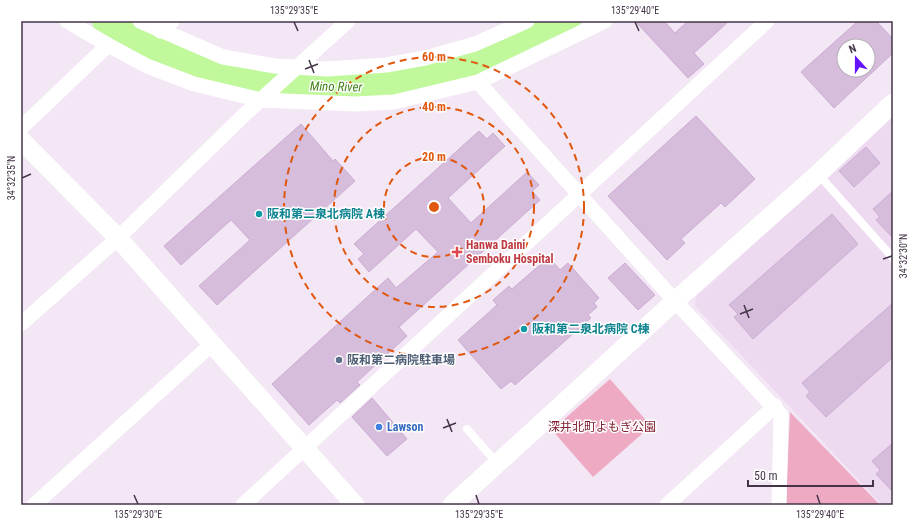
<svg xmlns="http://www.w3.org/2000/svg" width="914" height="526" viewBox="0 0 914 526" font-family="'Roboto Condensed','Noto Sans JP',sans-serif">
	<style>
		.residential { fill: #eedaf0 }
		.green { fill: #eeaac2 }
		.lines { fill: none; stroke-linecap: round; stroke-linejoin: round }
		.river { stroke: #c0f89b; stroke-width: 30 }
		.building { fill: #d5bddb; stroke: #ccacd3; fill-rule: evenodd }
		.service { stroke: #fff; stroke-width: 8 }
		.minor { stroke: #fff; stroke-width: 15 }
		.tertiary { stroke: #fff; stroke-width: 19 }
		.ticks { fill: none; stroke: #443448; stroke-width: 1.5 }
		.ring { fill: none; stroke: #e0570f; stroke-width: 2; stroke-dasharray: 7 5 }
		.culture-dot { fill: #0f9aa8; stroke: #fff; stroke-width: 1.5 }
		.health-dot { fill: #e0444e; stroke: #fff; stroke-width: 1.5 }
		.service-dot { fill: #5c6f8a; stroke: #fff; stroke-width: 1.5 }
		.shop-dot { fill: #3f7fe0; stroke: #fff; stroke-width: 1.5 }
		.labels { text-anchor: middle; stroke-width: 3; stroke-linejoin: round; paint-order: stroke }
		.culture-label { font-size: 12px; font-weight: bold; fill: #0d838f; stroke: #fff; text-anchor: start }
		.health-label { font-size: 12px; font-weight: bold; fill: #be3a42; stroke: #fff; text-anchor: start }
		.service-label { font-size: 12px; font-weight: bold; fill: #4e5e75; stroke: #fff; text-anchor: start }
		.shop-label { font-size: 12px; font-weight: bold; fill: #366cbe; stroke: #fff; text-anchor: start }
		.park-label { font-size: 12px; fill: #812032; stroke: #fff }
		.water-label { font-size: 13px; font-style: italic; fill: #43831b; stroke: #fff }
		.centre { fill: #e0570f; stroke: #fff; stroke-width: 2 }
		.ring-label { font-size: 12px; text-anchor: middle; font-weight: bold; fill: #e0570f; stroke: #fff; stroke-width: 3; stroke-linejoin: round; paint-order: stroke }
		.neatline { fill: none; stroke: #443448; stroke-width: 1.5 }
		.ticks-label { font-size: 10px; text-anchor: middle; fill: #443448 }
	</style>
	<rect width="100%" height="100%" fill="#f3e6f5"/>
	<!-- residential -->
	<path class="residential" d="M893,117V505H882L695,306L696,297Z"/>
	<!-- green -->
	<g class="green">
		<path d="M610,379L651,426L593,477L552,430Z"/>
		<path d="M790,412L880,505H786Z"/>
	</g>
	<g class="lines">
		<!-- river -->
		<path class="river" d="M107,21C186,72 288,95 382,86C392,85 402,82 411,79C437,74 463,68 487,59C515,49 540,34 566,21"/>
	</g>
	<!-- building -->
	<g class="building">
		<path d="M635,21H664L675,33L688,21H729L694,53L704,64L688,78Z"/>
		<path d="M858,21H876L893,39V53L834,108L801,72ZM844,46H868V70H844Z"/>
		<path d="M696,116L755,179L725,207L721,203L681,239L685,243L667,260L608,196Z"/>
		<path d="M301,124L333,161L335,159L355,181L217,305L199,286L250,240L231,220L181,265L164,246Z"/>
		<path d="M479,131L487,139L493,133L505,146L448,198L471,223L527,172L539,185L532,191L540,200L399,327L407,336L357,382L360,385L340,403L337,400L309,425L272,384L388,278L396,288L438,252L416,229L369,272L358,259L364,254L354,244Z"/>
		<path d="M866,147L880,163L854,187L839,171Z"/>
		<path d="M893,191V238L876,220L880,217L873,209Z"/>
		<path d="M832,214L858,244L753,339L734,317L738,314L729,305Z"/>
		<path d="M549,257L560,270L568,263L599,298L594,303L597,307L588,315L591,318L515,385L511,381L501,389L458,340L497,305L493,300L509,286L512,289Z"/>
		<path d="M625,263L655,295L638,310L608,278Z"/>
		<path d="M893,303V357L826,417L806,396L810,392L802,383Z"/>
		<path d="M372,398L407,439L387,456L352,417Z"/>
		<path d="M893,443V492L876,474L880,470L872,461Z"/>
	</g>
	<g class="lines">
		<!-- service -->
		<g class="service">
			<path d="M818,174L893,258"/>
			<path d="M467,429L497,463"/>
		</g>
		<!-- minor -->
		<g class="minor">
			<path d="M67,21L108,45L147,66L194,84L261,100L356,104L394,102L478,82L675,301L781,415L779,505"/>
			<path d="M140,21L223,57L275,66L327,69L386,65L425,58L475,44L527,21"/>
			<path d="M160,31L172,21"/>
			<path d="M478,82L605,21"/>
			<path d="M21,128L108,45"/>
			<path d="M21,324L118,238L244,115L348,21"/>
			<path d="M34,505L212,344"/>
			<path d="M243,505L767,21"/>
			<path d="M667,505L775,406"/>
		</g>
		<!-- tertiary -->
		<g class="tertiary">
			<path d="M21,140L118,238L355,505"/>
			<path d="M452,505L675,301L818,174L893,103"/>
		</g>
	</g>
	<!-- ticks -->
	<path class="ticks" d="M294,22L298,31M635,22L639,31M309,60L314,73M305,69L318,64M22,178L31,174M883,259L892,256M744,305L749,318M740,314L753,309M447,419L452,432M443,428L456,423M134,495L138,504M476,495L479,504M817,495L820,504"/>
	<!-- distance rings -->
	<g class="ring">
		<circle cx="434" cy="207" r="50"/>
		<circle cx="434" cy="207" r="100"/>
		<circle cx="434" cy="207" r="150"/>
	</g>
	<!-- markers -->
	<g class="culture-dot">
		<circle cx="259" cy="214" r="4"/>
		<circle cx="524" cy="329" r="4"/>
	</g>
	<path class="health-dot" d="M455 246h4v4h4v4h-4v4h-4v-4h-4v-4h4z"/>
	<circle class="service-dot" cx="339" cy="360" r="4"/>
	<circle class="shop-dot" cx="379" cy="427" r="4"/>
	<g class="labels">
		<!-- culture labels -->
		<g class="culture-label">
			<text x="267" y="218">阪和第二泉北病院 A棟</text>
			<text x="532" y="333">阪和第二泉北病院 C棟</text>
		</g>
		<!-- health labels -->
		<g class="health-label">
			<text x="466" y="249">Hanwa Daini<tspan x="466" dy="14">Semboku Hospital</tspan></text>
		</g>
		<!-- service labels -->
		<g class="service-label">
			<text x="347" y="364">阪和第二病院駐車場</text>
		</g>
		<!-- shop labels -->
		<g class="shop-label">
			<text x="387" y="431">Lawson</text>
		</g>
		<!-- park labels -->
		<g class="park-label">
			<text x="602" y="431">深井北町よもぎ公園</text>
		</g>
		<!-- water labels -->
		<g class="water-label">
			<text transform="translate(336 86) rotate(1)" y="5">Mino River</text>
		</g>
	</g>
	<circle cx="434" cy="207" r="6" class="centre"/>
	<g class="ring-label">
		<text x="434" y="61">60 m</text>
		<text x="434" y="111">40 m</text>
		<text x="434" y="161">20 m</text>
	</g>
	<!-- border -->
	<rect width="914" height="526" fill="none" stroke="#ffffff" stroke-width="44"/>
	<!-- north arrow -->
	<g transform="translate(856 58) rotate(339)"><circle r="19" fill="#ffffff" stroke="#b4aeb6"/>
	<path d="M0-3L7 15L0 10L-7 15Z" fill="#6412ff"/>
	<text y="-6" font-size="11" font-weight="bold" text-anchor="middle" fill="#443448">N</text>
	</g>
	<!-- scale -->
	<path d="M748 480v6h125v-6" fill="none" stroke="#443448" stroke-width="2"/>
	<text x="754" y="480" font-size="12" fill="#443448" stroke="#ffffff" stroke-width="3" paint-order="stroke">50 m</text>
	<rect x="22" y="22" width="870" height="482" class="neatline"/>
	<g class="ticks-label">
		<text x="294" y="14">135°29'35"E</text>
		<text x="635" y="14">135°29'40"E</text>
		<text transform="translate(11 178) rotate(-90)" y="4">34°32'35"N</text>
		<text transform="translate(903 256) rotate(-90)" y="4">34°32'30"N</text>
		<text x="138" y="518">135°29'30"E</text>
		<text x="479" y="518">135°29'35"E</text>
		<text x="820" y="518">135°29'40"E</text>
	</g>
</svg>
